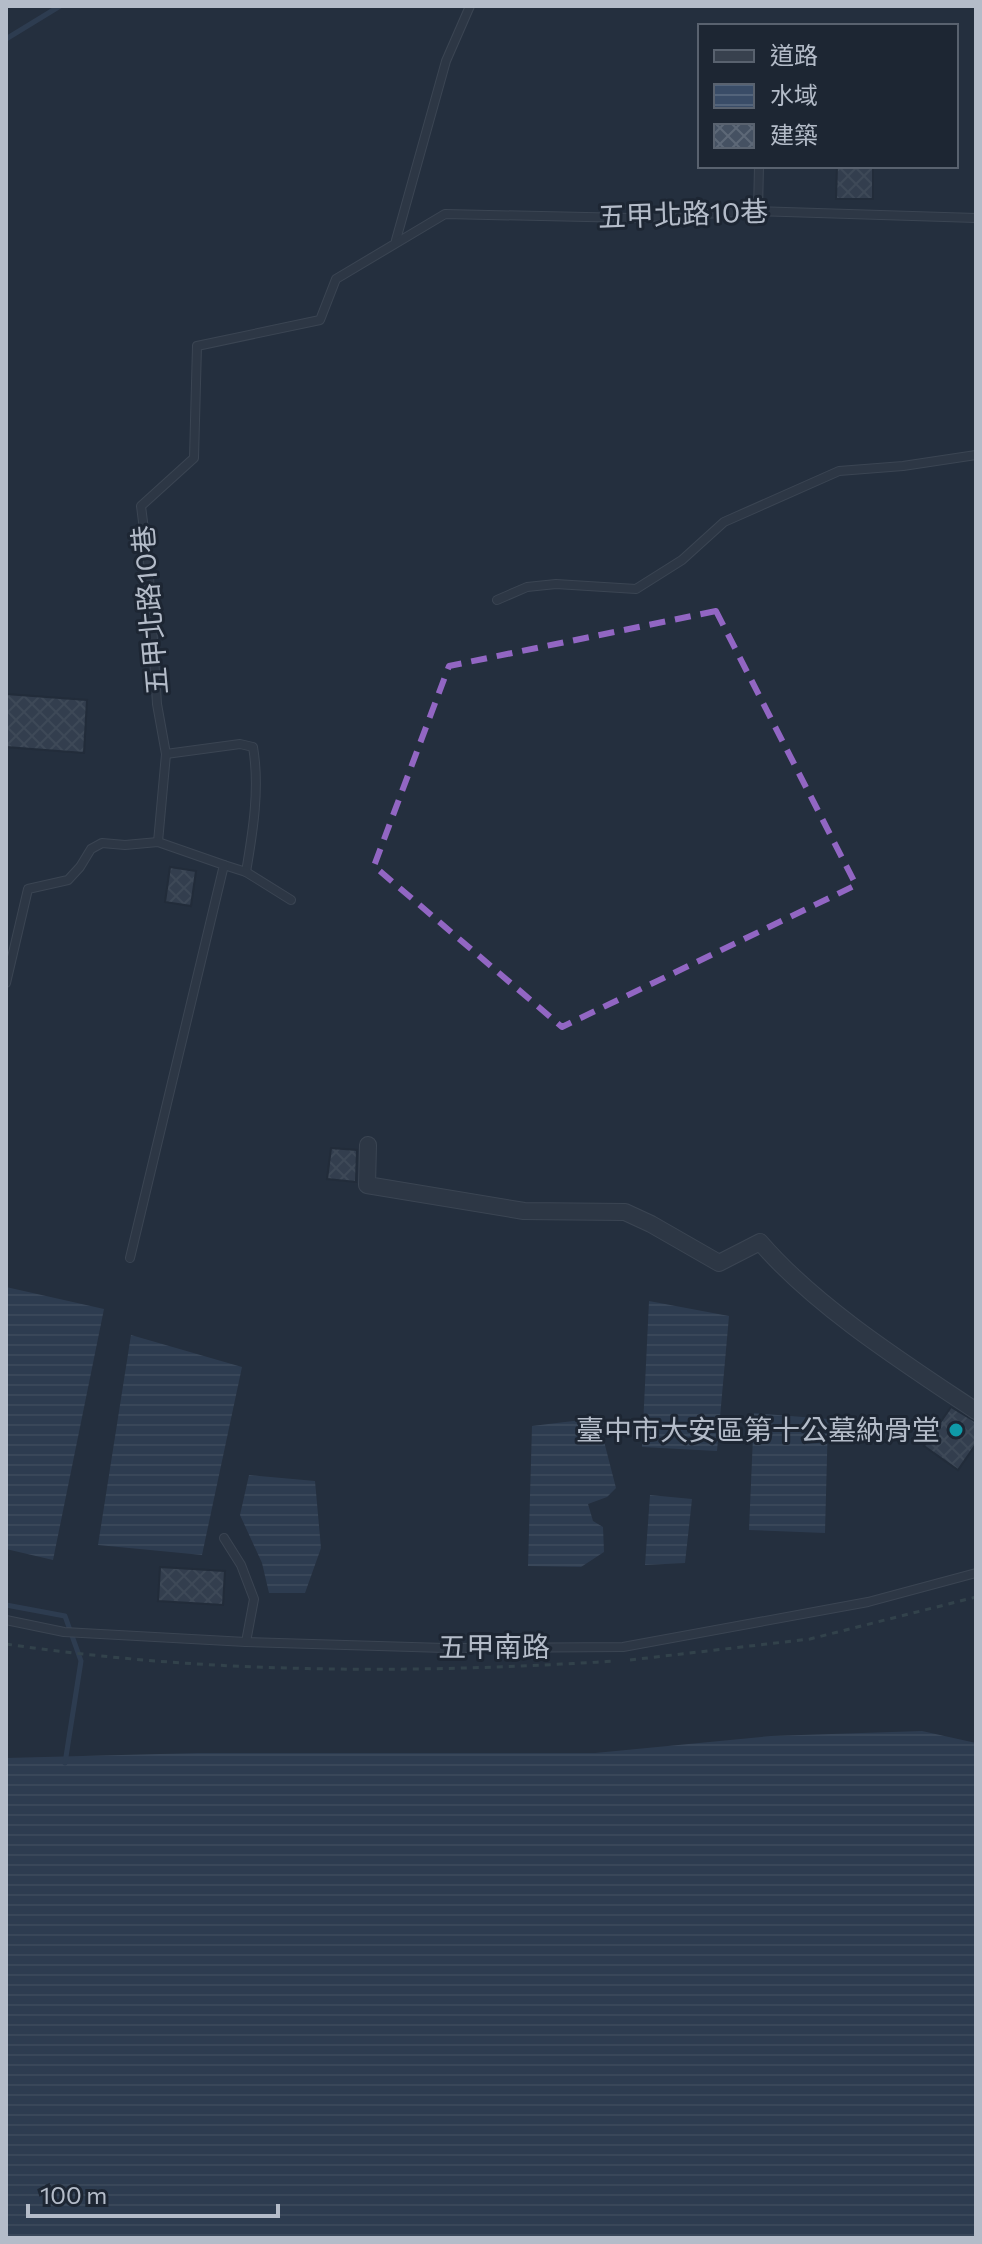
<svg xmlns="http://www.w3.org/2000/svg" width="982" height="2244" viewBox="0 0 982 2244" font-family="Commissioner,'Noto Sans TC',sans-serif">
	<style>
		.water { fill: url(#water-rules) }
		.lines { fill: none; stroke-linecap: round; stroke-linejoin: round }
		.stream { stroke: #394c67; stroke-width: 5 }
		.building { fill: url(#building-cross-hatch); stroke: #1f2835; stroke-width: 2 }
		.lane-casing { stroke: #565f6c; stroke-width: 10 }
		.street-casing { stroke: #565f6c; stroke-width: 18 }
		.path { stroke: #44595c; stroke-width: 3; stroke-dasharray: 6 6; stroke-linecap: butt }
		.lane { stroke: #38414e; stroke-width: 8 }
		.street { stroke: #38414e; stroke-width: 16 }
		.marked { fill: none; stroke: #9266c3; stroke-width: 6; stroke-dasharray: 16 10; stroke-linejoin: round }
		.culture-dot { fill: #0f9aa8; stroke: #1d2633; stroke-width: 3 }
		.labels { text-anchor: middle; stroke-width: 6; stroke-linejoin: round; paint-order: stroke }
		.street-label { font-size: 28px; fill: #b4bcc9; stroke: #1d2633 }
		.poi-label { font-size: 28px; fill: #b4bcc9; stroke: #1d2633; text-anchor: end }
	</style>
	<defs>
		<pattern id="water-rules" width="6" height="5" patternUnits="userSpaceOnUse" patternTransform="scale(2)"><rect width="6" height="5" fill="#394c67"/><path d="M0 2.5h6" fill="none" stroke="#53647b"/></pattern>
		<pattern id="building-cross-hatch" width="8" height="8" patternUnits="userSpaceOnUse" patternTransform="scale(2)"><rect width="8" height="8" fill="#455162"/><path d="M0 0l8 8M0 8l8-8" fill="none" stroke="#5d6877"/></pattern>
	</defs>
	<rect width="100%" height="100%" fill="#242f3e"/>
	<!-- water -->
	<g class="water">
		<path d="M6,1287L104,1309L53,1560L6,1549Z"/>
		<path d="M649,1301L729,1316L717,1451L642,1447Z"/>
		<path d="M131,1335L242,1367L202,1555L98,1545Z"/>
		<path d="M754,1413L828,1419L825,1533L749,1530Z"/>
		<path d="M598,1418L616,1488L607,1497L588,1504L593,1521L603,1527L604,1552L581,1567L528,1566L532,1426Z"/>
		<path d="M249,1475L315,1481L321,1548L305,1593H269L262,1563L240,1515Z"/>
		<path d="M650,1495L692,1499L685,1563L645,1565Z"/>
		<path d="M922,1731L976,1743V2238H6V1758L198,1753H595L771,1736Z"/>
	</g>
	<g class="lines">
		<!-- stream -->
		<g class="stream">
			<path d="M6,39L60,6"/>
			<path d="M6,1605L65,1616L81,1661L65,1763"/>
		</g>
	</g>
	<!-- building -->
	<g class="building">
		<path d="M837,166H873V199H836Z"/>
		<path d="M6,694L87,700L84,753L6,747Z"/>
		<path d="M170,867L196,871L191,906L165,902Z"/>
		<path d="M331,1148L357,1150L356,1182L327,1179Z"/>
		<path d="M951,1407L976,1422V1444L958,1470L924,1446Z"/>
		<path d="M160,1567L225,1571L223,1605L158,1601Z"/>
	</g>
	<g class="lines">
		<!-- lane casing -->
		<g class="lane-casing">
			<g id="lane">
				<path d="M758,211L759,166"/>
				<path d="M396,240L446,61L470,6"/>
				<path d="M497,600L527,587L556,584L636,589L682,560L724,522L839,471L903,466L976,455"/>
				<path d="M166,754L240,744L253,747C260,788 253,831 246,872"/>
				<path d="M158,842L166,754L157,704L148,561L141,506L194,458L197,346L320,320L336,279L445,214L631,218L758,211L976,218"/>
				<path d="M224,865L246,872L291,900"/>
				<path d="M6,983L28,889L68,880L80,867L91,849L102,843L125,845L158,842L224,865L130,1258"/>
				<path d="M224,1538L241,1565L254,1599L246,1642"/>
				<path d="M6,1620L64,1632L246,1642L445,1648L623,1647L868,1602L976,1573"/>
			</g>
		</g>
		<!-- street casing -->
		<g class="street-casing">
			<path id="street" d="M368,1145L367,1185L524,1211L625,1212L651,1224L719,1263L760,1242C816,1307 904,1363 976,1411"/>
		</g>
		<!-- path -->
		<g class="path">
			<path d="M6,1644C208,1674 412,1674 615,1661"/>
			<path d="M630,1660L810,1639L976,1597"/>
		</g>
		<!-- lane -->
		<use href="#lane" class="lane"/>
		<!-- street -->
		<use href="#street" class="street"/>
	</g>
	<!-- marked area -->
	<path d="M0 0H982V2244H0ZM716,611L856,885L562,1027L374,866L449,666Z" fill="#242f3e" fill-opacity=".55" fill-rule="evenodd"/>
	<path class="marked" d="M716,611L856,885L562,1027L374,866L449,666Z"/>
	<!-- markers -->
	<circle class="culture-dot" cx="956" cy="1430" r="8"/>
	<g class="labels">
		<!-- street labels -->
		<g class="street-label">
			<text transform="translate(683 214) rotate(-2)" y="10">五甲北路10巷</text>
			<text transform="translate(150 610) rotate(-95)" y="10">五甲北路10巷</text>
			<text x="494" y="1657">五甲南路</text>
		</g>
		<!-- poi labels -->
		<g class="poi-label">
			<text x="940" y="1440">臺中市大安區第十公墓納骨堂</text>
		</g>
	</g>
	<!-- border -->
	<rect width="982" height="2244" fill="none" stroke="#b4bcc9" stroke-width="16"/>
	<!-- legend -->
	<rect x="698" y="24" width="260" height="144" fill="#1d2633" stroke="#59626f" stroke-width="2"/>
	<rect x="714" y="50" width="40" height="12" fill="#38414e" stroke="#59626f" stroke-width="2"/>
	<text x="770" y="64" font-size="24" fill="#b4bcc9">道路</text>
	<rect x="714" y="84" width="40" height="24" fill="url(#water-rules)" stroke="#59626f" stroke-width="2"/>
	<text x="770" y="104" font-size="24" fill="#b4bcc9">水域</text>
	<rect x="714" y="124" width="40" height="24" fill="url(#building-cross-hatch)" stroke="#59626f" stroke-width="2"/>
	<text x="770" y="144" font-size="24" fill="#b4bcc9">建築</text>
	<!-- scale -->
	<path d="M28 2204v12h250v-12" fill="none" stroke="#b4bcc9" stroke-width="4"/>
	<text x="40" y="2204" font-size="24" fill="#b4bcc9" stroke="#1d2633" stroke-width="6" paint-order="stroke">100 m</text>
</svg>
